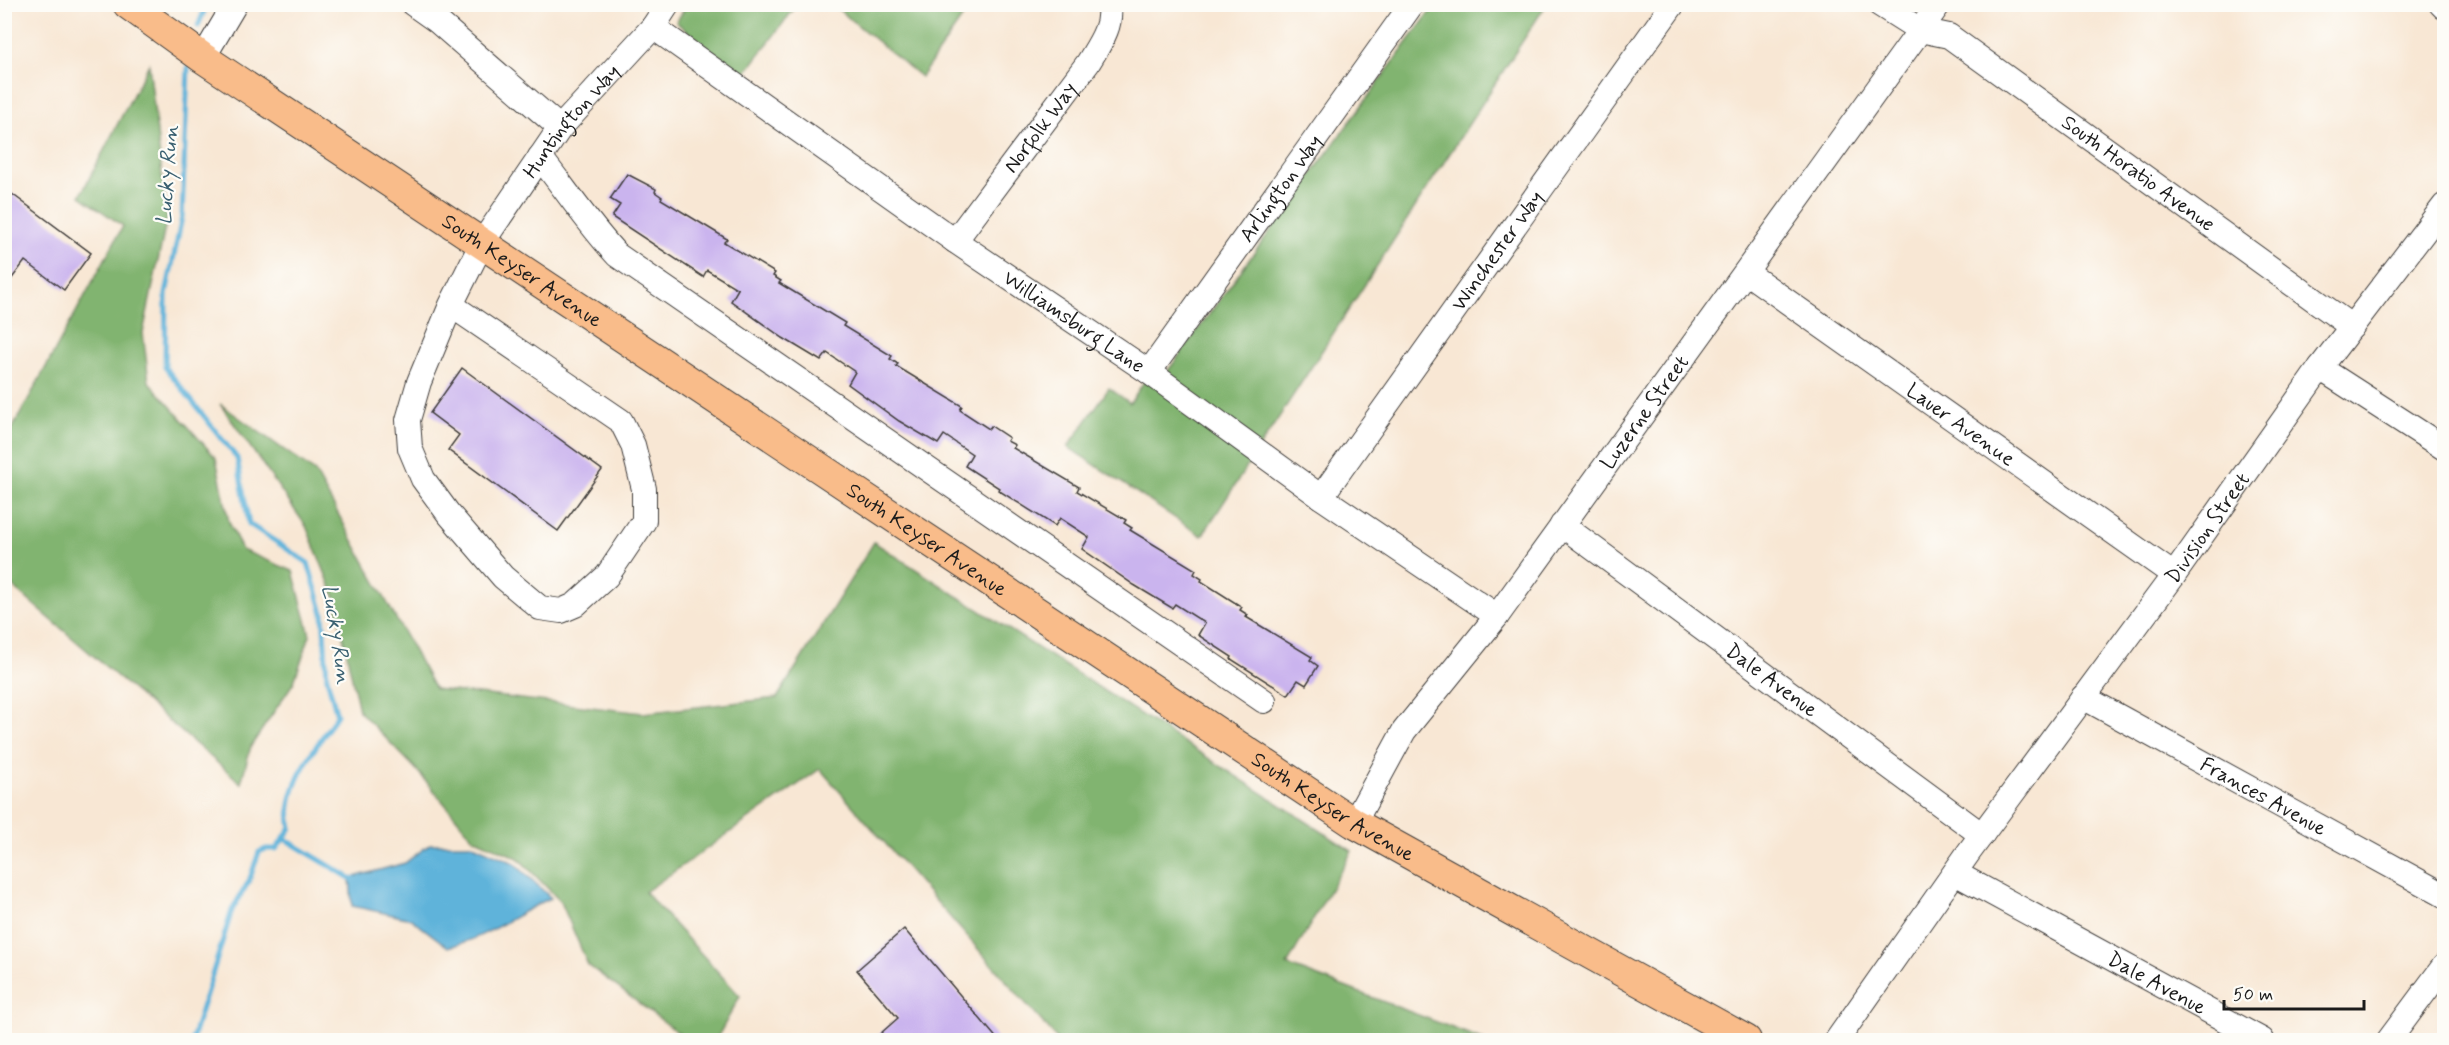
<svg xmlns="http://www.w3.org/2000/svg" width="2449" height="1045" viewBox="0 0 2449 1045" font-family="Mynerve,sans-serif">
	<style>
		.forest { fill: #81b46f; stroke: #4e6846; stroke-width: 1.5 }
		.water { fill: #5eb3da; stroke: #3d687b; stroke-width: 1.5 }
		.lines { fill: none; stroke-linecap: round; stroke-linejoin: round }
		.stream { stroke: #5eb3da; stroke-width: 5 }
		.building { fill: #cab4ee }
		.minor-casing { stroke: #3d3a38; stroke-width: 26 }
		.major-casing { stroke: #3d3a38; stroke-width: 32 }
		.minor { stroke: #fff; stroke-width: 24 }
		.major { stroke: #f9bc8a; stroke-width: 30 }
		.labels { text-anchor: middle; stroke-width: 4.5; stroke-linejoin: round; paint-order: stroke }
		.street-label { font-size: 21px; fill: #1c1c1c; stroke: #fdfcf7 }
		.water-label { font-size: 22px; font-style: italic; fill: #3a6071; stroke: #fdfcf7 }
	</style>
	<rect width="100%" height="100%" fill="#fdfcf7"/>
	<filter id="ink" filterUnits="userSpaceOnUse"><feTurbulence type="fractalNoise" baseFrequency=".0167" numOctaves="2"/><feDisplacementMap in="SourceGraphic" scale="12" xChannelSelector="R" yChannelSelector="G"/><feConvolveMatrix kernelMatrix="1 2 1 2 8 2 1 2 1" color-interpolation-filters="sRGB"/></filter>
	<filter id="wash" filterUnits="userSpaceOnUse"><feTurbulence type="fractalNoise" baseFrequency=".008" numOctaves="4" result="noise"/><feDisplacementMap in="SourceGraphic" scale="24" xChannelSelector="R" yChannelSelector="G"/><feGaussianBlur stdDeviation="1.35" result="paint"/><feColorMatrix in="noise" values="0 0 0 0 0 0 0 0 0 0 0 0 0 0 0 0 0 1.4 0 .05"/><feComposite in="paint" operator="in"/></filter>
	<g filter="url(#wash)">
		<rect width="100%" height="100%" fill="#f8e7d4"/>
		<!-- forest -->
		<g class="forest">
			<path d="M687,5V4L797,5L743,76L676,22Z"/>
			<path d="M833,5H971L921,77Z"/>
			<path d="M1435,5H1546L1202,536L1068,447L1109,388L1130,403L1145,380L1167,372Z"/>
			<path d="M149,64L167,218L143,333L149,382L216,458L229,522L242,550L293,571L310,635L294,682L251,746L241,783L5,580V442L123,226L80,196Z"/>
			<path d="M220,404L315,472L435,689L643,713L777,698L874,542L1352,851L1287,965L1484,1040H1058L820,769L645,892L740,996L716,1040H688L588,965L561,902L518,858L473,838L415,768L359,711L334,595L306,526Z"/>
		</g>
		<!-- water -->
		<path class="water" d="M430,844H471L514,863L551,898C517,913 485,939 448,947L411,919L352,906L350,878L405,863Z"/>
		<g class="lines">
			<!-- stream -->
			<g class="stream">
				<path d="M198,26L207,4"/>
				<path d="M188,68L182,217L166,294L165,367L237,458L249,524L308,563L323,613L327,678L337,715C317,747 281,788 291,828L276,849H266L259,852L249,881L232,910L192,1040"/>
				<path d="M283,838L350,878L356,879"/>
			</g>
		</g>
		<g id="blocks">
			<!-- building -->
			<g class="building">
				<path d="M627,174L656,189L655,192L662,197L661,199L727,239L724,242L775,273L773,276L781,281L779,283L845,323L843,326L892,356L890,359L898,364L896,366L962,406L960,410L989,429L991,426L1009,438L1007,441L1015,445L1013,448L1079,487L1077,491L1126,520L1124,523L1132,528L1130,530L1196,570L1194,574L1202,579L1201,581L1242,607L1240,610L1248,615L1246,617L1312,657L1310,660L1318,666L1306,685L1298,680L1288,695L1231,659L1232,657L1198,635L1205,623L1175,604L1172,608L1134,585L1082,549L1089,537L1060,518L1055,526L998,490L999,488L965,466L972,454L944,435L938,444L899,421L848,384L855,372L827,353L821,361L783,338L731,301L738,289L707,270L703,277L612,217L620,205L610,199Z"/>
				<path d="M4,188L91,253L64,290L25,261L4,289Z"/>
				<path d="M462,368L602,470L558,531L448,450L459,435L430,413Z"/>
				<path d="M904,929L999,1041H872L898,1018L857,970Z"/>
			</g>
		</g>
	</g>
	<g filter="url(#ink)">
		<use href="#blocks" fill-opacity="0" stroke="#3d3a38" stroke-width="1.5"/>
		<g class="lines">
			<!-- minor casing -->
			<g class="minor-casing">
				<g id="minor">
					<path d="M413,4L437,21L560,128"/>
					<path id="s1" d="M1879,4L1920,30L1949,36L2352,327"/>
					<path d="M2441,4L2444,7"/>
					<path id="s2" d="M653,27L955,241L1149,372L1321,497L1497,616"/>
					<path d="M203,58L235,4"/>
					<path d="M540,157C566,190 589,225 617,255L1264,701"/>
					<path id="s3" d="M955,241L1088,63C1098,46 1114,25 1108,4"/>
					<path id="s4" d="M1747,273L2174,575"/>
					<path id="s5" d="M451,305L621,421L633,445L644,489V521L607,576L575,605L561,611L540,608L503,577L448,513L423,479L410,448L408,420L419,382L451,305L482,243L560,128L653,27L668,4"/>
					<path d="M2320,368L2444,448"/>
					<path id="s6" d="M1149,372L1412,4"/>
					<path id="s7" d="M1321,497L1673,4"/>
					<path id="s8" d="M1562,525L1982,835"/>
					<path id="s9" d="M2083,697L2444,895"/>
					<path id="s10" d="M1354,823L1404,731L1497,616L1939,4"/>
					<path id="s11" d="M1955,873L2262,1040"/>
					<path id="s12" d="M1837,1040L1969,852L2174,575L2320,368L2444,206"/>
					<path d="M2389,1040L2444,966"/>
				</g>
			</g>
			<!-- major casing -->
			<g class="major-casing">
				<g id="major">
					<path id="s13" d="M128,4L203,58L1354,823L1746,1040"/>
				</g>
			</g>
			<!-- minor -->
			<use href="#minor" class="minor"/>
			<!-- major -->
			<use href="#major" class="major"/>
		</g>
	</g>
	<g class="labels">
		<!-- street labels -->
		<g class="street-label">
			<text dy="7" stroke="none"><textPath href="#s5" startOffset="1036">Huntington Way</textPath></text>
			<text dy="7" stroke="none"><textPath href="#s3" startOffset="142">Norfolk Way</textPath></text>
			<text dy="7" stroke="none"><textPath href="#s1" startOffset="312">South Horatio Avenue</textPath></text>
			<text dy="7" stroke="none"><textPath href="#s6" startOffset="226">Arlington Way</textPath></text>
			<text dy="7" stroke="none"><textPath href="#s7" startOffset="303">Winchester Way</textPath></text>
			<text dy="7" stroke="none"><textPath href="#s13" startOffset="476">South Keyser Avenue</textPath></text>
			<text dy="7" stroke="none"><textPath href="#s2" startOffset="514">Williamsburg Lane</textPath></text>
			<text dy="7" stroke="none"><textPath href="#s10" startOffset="504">Luzerne Street</textPath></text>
			<text dy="7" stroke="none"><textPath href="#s4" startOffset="262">Lauer Avenue</textPath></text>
			<text dy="7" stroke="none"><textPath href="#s12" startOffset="632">Division Street</textPath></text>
			<text dy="7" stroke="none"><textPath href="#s13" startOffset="962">South Keyser Avenue</textPath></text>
			<text dy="7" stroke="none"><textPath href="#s8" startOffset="261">Dale Avenue</textPath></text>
			<text dy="7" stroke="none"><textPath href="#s9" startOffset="206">Frances Avenue</textPath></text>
			<text dy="7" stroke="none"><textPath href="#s13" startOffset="1448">South Keyser Avenue</textPath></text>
			<text dy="7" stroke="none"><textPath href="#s11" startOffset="230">Dale Avenue</textPath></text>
		</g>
		<!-- water labels -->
		<g class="water-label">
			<text transform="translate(166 175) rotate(-86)" y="8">Lucky Run</text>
			<text transform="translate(338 634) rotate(81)" y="8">Lucky Run</text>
		</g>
	</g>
	<!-- margin -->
	<rect width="2449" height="1045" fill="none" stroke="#fdfcf7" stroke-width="24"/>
	<!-- scale -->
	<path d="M2224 1000v9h140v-9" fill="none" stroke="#1c1c1c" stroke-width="3"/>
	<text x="2233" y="1000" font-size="18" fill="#1c1c1c" stroke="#fdfcf7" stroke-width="4.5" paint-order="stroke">50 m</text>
</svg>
